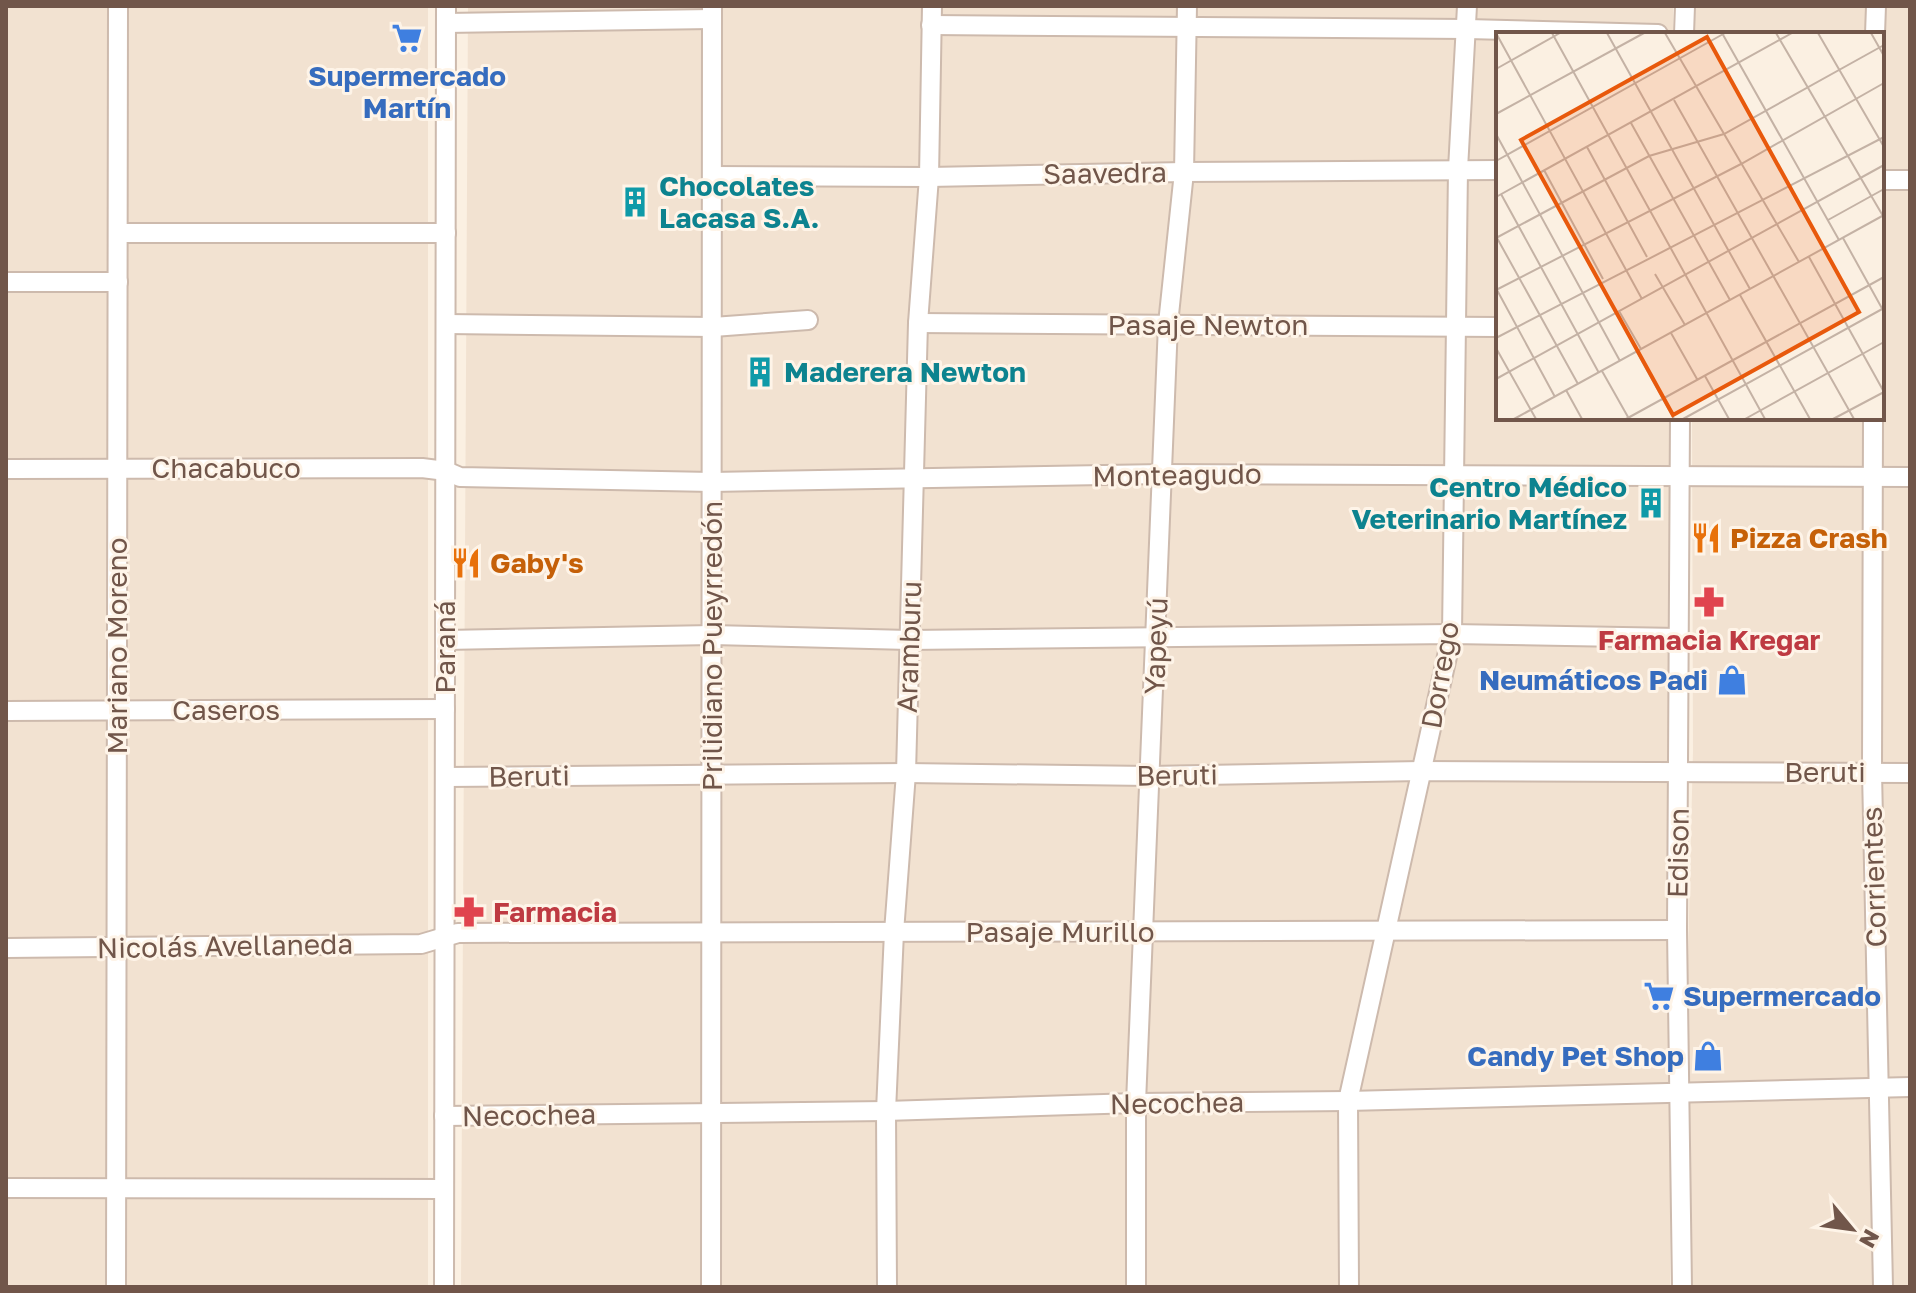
<svg xmlns="http://www.w3.org/2000/svg" width="1916" height="1293" viewBox="0 0 1916 1293" font-family="'Golos Text',sans-serif">
	<style>
		.residential { fill: #f2e2d1 }
		.lines { fill: none; stroke-linecap: round; stroke-linejoin: round }
		.minor-casing { stroke: #cdbaad; stroke-width: 22 }
		.minor { stroke: #fff; stroke-width: 18 }
		.labels { text-anchor: middle; stroke-width: 6; stroke-linejoin: round; paint-order: stroke }
		.shop-label { font-size: 28px; font-weight: bold; fill: #366cbe; stroke: #fef4e8; text-anchor: end }
		.street-label { font-size: 28px; fill: #71564a; stroke: #fef4e8 }
		.culture-label { font-size: 28px; font-weight: bold; fill: #0d838f; stroke: #fef4e8; text-anchor: start }
		.food-label { font-size: 28px; font-weight: bold; fill: #c56008; stroke: #fef4e8; text-anchor: start }
		.health-label { font-size: 28px; font-weight: bold; fill: #be3a42; stroke: #fef4e8 }
		.inset-road { fill: none; stroke: #c4b2a5; stroke-width: 2 }
		.view { fill: #e8590c; fill-opacity: 0.15; stroke: #e8590c; stroke-width: 4 }
		.inset-edge { fill: none; stroke: #71564a; stroke-width: 4 }
	</style>
	<rect width="100%" height="100%" fill="#fbf0e2"/>
	<!-- residential -->
	<g class="residential">
		<rect x="6" y="6" width="422" height="1281"/>
		<path d="M468,6H1673V34H1498V418H1672L1670,1287H461Z"/>
		<path d="M1692,6H1910V1287H1688L1685,1083L1693,751L1692,418H1882V34H1692Z"/>
	</g>
	<g class="lines">
		<!-- minor casing -->
		<g class="minor-casing">
			<g id="minor">
				<path d="M446,23L712,19"/>
				<path d="M931,25L1467,29L1658,34"/>
				<path d="M1684,34L1685,6"/>
				<path d="M1875,34L1876,6"/>
				<path d="M712,176L929,177L1184,172L1498,170"/>
				<path d="M1882,180H1910"/>
				<path d="M118,233H446"/>
				<path d="M6,282H118"/>
				<path d="M918,323L1498,327"/>
				<path d="M446,324L713,327L808,320"/>
				<path d="M1680,418L1677,930L1682,1287"/>
				<path d="M1873,418L1872,772L1883,1287"/>
				<path d="M6,469L422,468L446,471L460,477L712,482L1162,474L1910,477"/>
				<path d="M445,640L712,635L909,640L1452,634L1679,638"/>
				<path d="M6,711L445,709"/>
				<path d="M445,777L906,773L1149,776L1421,771L1910,773"/>
				<path d="M6,948L421,944L458,933L1677,930"/>
				<path d="M444,1116L886,1111L1136,1103L1348,1101L1910,1087"/>
				<path d="M6,1188L444,1189"/>
				<path d="M116,1287L118,6"/>
				<path d="M444,1287L446,6"/>
				<path d="M711,1287L712,6"/>
				<path d="M887,1287L886,1111L894,932L906,773L918,323L929,177L932,6"/>
				<path d="M1136,1287V1103L1168,324L1184,172L1187,6"/>
				<path d="M1349,1287L1348,1101L1452,634L1458,169L1467,6"/>
			</g>
		</g>
		<!-- minor -->
		<use href="#minor" class="minor"/>
	</g>
	<!-- icons -->
	<defs>
		<g id="supermarket-bare" transform="scale(2.4)"><path d="M-6-5.5h2.5l.6 2H6L4.5 2H-2.5L-4.4-4H-6ZM-1.5 3.2a1.3 1.3 0 1 0 .1 0ZM3 3.2a1.3 1.3 0 1 0 .1 0Z" fill="#3f7fe0" stroke="#fef4e8" stroke-width="2.5" paint-order="stroke"/></g>
		<g id="building-bare" transform="scale(2.4)"><path d="M-4-6H4V6H1V3H-1V6H-4ZM-2.5-4.3h1.7v1.8h-1.7ZM.8-4.3h1.7v1.8H.8ZM-2.5-1h1.7V.8h-1.7ZM.8-1h1.7V.8H.8Z" fill="#0f9aa8" stroke="#fef4e8" stroke-width="2.5" paint-order="stroke"/></g>
		<g id="restaurant-bare" transform="scale(2.4)"><path d="M-5-6h1v4h1v-4h1v4h1v-4h1v5L-1.5 .5V6h-2V.5L-5-1ZM5-6V6H3V1.5H1.5Q1.5-4 5-6Z" fill="#e8710a" stroke="#fef4e8" stroke-width="2.5" paint-order="stroke"/></g>
		<g id="pharmacy-bare" transform="scale(2.4)"><path d="M-2-6h4v4h4v4h-4v4h-4v-4h-4v-4h4Z" fill="#e0444e" stroke="#fef4e8" stroke-width="2.5" paint-order="stroke"/></g>
		<g id="shop-bare" transform="scale(2.4)"><path d="M-5-2.5h2.3a2.7 3.5 0 0 1 5.4 0H5L5.5 6h-11ZM-1.5-2.5h3a1.5 2.3 0 0 0-3 0Z" fill="#3f7fe0" stroke="#fef4e8" stroke-width="2.5" paint-order="stroke"/></g>
	</defs>
	<g fill-rule="evenodd">
		<use href="#supermarket-bare" x="407" y="38"/>
		<use href="#building-bare" x="635" y="202"/>
		<use href="#building-bare" x="760" y="372"/>
		<use href="#building-bare" x="1651" y="503"/>
		<use href="#restaurant-bare" x="1706" y="538"/>
		<use href="#restaurant-bare" x="466" y="563"/>
		<use href="#pharmacy-bare" x="1709" y="602"/>
		<use href="#shop-bare" x="1732" y="680"/>
		<use href="#pharmacy-bare" x="469" y="912"/>
		<use href="#supermarket-bare" x="1659" y="996"/>
		<use href="#shop-bare" x="1708" y="1056"/>
	</g>
	<g class="labels">
		<!-- shop labels -->
		<g class="shop-label">
			<text x="407" y="86" text-anchor="middle">Supermercado<tspan x="407" dy="32">Martín</tspan></text>
			<text x="1708" y="690">Neumáticos Padi</text>
			<text x="1683" y="1006" text-anchor="start">Supermercado</text>
			<text x="1684" y="1066">Candy Pet Shop</text>
		</g>
		<!-- street labels -->
		<g class="street-label">
			<text transform="translate(1105 173) rotate(-1)" y="10">Saavedra</text>
			<text x="1208" y="335">Pasaje Newton</text>
			<text x="226" y="478">Chacabuco</text>
			<text transform="translate(1177 475) rotate(-1)" y="10">Monteagudo</text>
			<text transform="translate(117 646) rotate(-90)" y="10">Mariano Moreno</text>
			<text transform="translate(712 646) rotate(-90)" y="10">Prilidiano Pueyrredón</text>
			<text transform="translate(1156 646) rotate(-88)" y="10">Yapeyú</text>
			<text transform="translate(445 647) rotate(-90)" y="10">Paraná</text>
			<text transform="translate(909 647) rotate(-88)" y="10">Aramburu</text>
			<text transform="translate(1440 675) rotate(-80)" y="10">Dorrego</text>
			<text x="226" y="720">Caseros</text>
			<text x="1825" y="782">Beruti</text>
			<text transform="translate(1177 775) rotate(-1)" y="10">Beruti</text>
			<text transform="translate(529 776) rotate(-1)" y="10">Beruti</text>
			<text transform="translate(1678 853) rotate(-89)" y="10">Edison</text>
			<text transform="translate(1874 877) rotate(-92)" y="10">Corrientes</text>
			<text x="1060" y="942">Pasaje Murillo</text>
			<text transform="translate(225 946) rotate(-1)" y="10">Nicolás Avellaneda</text>
			<text transform="translate(1177 1103) rotate(-1)" y="10">Necochea</text>
			<text transform="translate(529 1115) rotate(-1)" y="10">Necochea</text>
		</g>
		<!-- culture labels -->
		<g class="culture-label">
			<text x="659" y="196">Chocolates<tspan x="659" dy="32">Lacasa S.A.</tspan></text>
			<text x="784" y="382">Maderera Newton</text>
			<text x="1627" y="497" text-anchor="end">Centro Médico<tspan x="1627" dy="32">Veterinario Martínez</tspan></text>
		</g>
		<!-- food labels -->
		<g class="food-label">
			<text x="1730" y="548">Pizza Crash</text>
			<text x="490" y="573">Gaby's</text>
		</g>
		<!-- health labels -->
		<g class="health-label">
			<text x="1709" y="650">Farmacia Kregar</text>
			<text x="493" y="922" text-anchor="start">Farmacia</text>
		</g>
	</g>
	<!-- overview -->
	<g transform="translate(1496 32)">
		<rect width="388" height="388" fill="#fbf0e2"/>
		<path class="inset-road" d="M0,1L146,267M56,1L269,387M111,1L254,257M169,1L303,230M226,1L343,208M280,1L387,184M322,1L388,115M375,1L388,24M0,37L64,1M178,68L358,387M0,82L148,1M135,91L234,268M0,102L124,329M91,115L151,225M0,129L229,1M48,138L107,247M5,162L103,341M0,165L296,1M332,188L388,157M0,206L153,124L228,102L388,13M1,206L82,352M347,206L388,280M313,225L388,360M159,242L189,293M0,258L245,132L388,51M1,258L59,365M244,263L314,387M123,279L145,317M175,301L201,347M0,306L388,105M0,316L40,387M141,320L178,387M106,339L132,385M209,344L233,387M0,347L388,133M70,358L86,387M18,387L388,183M130,387L388,245M187,387L388,276M249,387L388,310M337,387L388,360"/>
		<path class="view" d="M211,5L363,280L177,383L25,108Z"/>
		<rect width="388" height="388" class="inset-edge"/>
	</g>
	<!-- border -->
	<rect width="1916" height="1293" fill="none" stroke="#71564a" stroke-width="16"/>
	<!-- north arrow -->
	<g transform="translate(1852 1229) rotate(119)" stroke="#fef4e8" stroke-width="6" paint-order="stroke">
	<path d="M0-6L14 30L0 20L-14 30Z" fill="#71564a"/>
	<text y="-12" font-size="22" font-weight="bold" text-anchor="middle" fill="#71564a">N</text>
	</g>
</svg>
